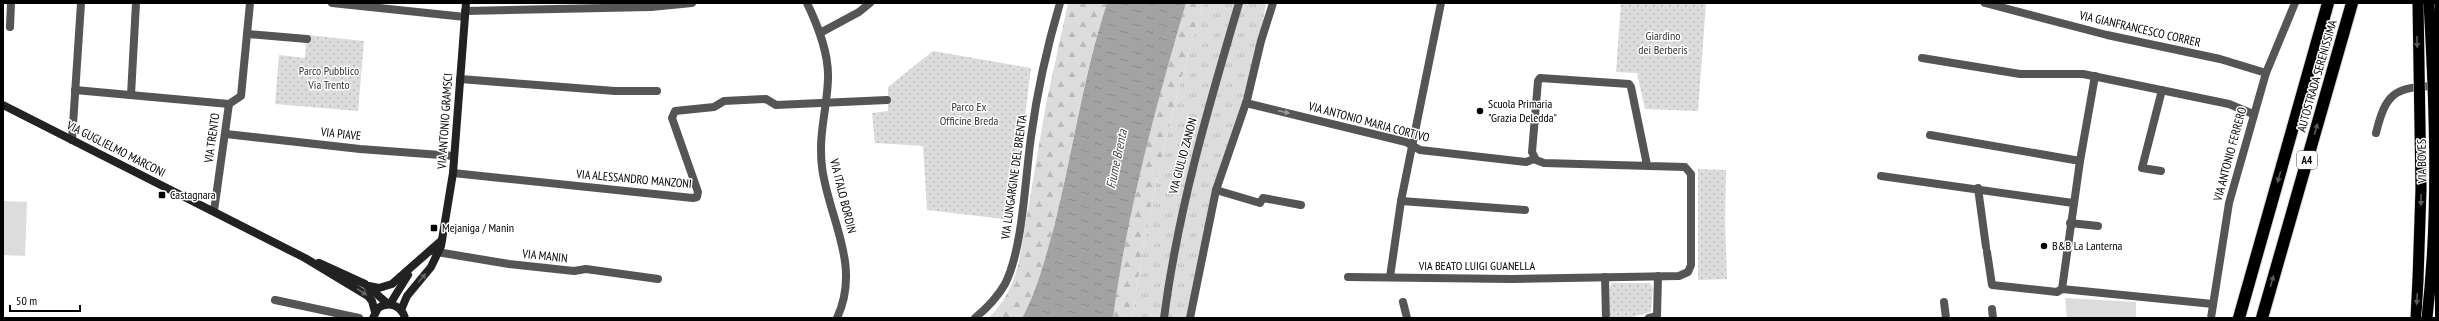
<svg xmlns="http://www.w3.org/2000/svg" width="2439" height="321" viewBox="0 0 2439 321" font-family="'PT Sans Narrow',sans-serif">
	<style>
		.grass { fill: url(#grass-tufts) }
		.forest { fill: url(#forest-firs) }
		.park { fill: url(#park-dots) }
		.pitch { fill: #dcdcdc }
		.water { fill: url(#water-ripples) }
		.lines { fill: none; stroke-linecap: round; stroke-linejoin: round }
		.trunk-casing { stroke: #dbdbdb; stroke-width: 12 }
		.motorway-casing { stroke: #dbdbdb; stroke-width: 14 }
		.minor { stroke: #555; stroke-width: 8 }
		.tertiary { stroke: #555; stroke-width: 8 }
		.secondary { stroke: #222; stroke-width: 8 }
		.trunk { stroke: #000; stroke-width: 11 }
		.motorway { stroke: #000; stroke-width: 12 }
		.trunk-bridge-casing { stroke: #dbdbdb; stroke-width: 12; stroke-linecap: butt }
		.trunk-bridge { stroke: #000; stroke-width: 11 }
		.oneway { fill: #595959 }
		.oneway2 { fill: #999 }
		.oneway3 { fill: #646464 }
		.poi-dot { fill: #000; stroke: #fff; stroke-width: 1.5 }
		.labels { text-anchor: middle; stroke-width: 3; stroke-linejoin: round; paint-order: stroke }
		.shield { fill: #fff; stroke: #4c4c4c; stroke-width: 1 }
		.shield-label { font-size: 11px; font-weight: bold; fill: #000 }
		.street-label { font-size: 12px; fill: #000; stroke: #fff }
		.park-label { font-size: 12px; fill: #333; stroke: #fff }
		.poi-label { font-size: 12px; fill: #000; stroke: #fff; text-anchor: start }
		.water-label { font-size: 13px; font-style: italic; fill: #444; stroke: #fff }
	</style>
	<defs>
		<pattern id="grass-tufts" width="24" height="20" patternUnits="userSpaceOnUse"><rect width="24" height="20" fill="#dcdcdc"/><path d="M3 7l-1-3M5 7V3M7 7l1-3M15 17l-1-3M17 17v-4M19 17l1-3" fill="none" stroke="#bbb"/></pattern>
		<pattern id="forest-firs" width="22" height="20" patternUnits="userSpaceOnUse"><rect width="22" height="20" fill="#dcdcdc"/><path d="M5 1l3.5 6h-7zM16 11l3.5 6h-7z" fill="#bbb"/></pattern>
		<pattern id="park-dots" width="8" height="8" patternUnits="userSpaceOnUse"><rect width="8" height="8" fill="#dcdcdc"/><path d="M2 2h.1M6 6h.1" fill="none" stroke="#bbb" stroke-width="1.8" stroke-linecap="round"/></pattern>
		<pattern id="water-ripples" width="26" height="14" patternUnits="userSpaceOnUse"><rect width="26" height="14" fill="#a3a3a3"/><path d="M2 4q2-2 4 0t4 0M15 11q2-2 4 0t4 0" fill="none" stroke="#8b8b8b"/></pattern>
	</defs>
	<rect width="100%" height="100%" fill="#fff"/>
	<!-- grass -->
	<path class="grass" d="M1203,3H1266L1263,22L1236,129L1214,189L1189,318H1132C1147,211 1172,106 1203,3Z"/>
	<!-- forest -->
	<g class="forest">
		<path d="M1068,3H1107C1082,77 1073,154 1053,230C1045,260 1037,290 1022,318H988C1006,302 1013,284 1019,262L1046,104Z"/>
		<path d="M1186,3H1203C1172,106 1147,211 1132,318H1113C1126,212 1156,105 1186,3Z"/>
	</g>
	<!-- park -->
	<g class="park">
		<path d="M1621,3H1706L1698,111L1645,109L1637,73L1616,72Z"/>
		<path d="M307,35L364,41L358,111L275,104L279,55L305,58Z"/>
		<path d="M933,51L1031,68L1012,220L927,210L923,146L875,143L872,113L888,111V87Z"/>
		<path d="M1698,169L1726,170L1725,223L1727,279L1698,280Z"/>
		<path d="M1612,283H1650L1653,288L1651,312L1629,318H1610V287Z"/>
	</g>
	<!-- pitch -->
	<g class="pitch">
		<path d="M3,201L27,202L25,256L3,255Z"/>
		<path d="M2065,298L2136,302V318H2067Z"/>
	</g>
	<!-- water -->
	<path class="water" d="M1107,3H1186C1156,105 1127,212 1113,318H1022C1038,289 1045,258 1054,227C1073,152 1083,76 1107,3Z"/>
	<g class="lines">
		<!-- trunk casing -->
		<g class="trunk-casing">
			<path id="trunk" d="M2416,318L2418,279"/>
		</g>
		<!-- motorway casing -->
		<g class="motorway-casing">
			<g id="motorway">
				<path d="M2239,318L2328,3"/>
				<path d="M2262,318L2352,3"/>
			</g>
		</g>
		<!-- minor -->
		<g class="minor">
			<path d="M332,3L465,17"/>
			<path d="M807,3C818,26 829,53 828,79C827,110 818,134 822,167C828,217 862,265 837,318"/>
			<path d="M1985,3L2107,35L2220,59L2266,73"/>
			<path d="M465,11L651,7L692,3"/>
			<path d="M10,27L11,3"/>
			<path d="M820,33L859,12L870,3"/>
			<path d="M247,34L307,39"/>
			<path d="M1922,58L2020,74H2083L2229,104L2253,114"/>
			<path d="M2095,76L2080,161L2062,289L2213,304"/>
			<path d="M460,79L615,91H657"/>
			<path d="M75,90L229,104"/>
			<path d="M131,95L136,3"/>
			<path d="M1246,103L1406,142L1420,150L1526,162L1534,159"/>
			<path d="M2376,133C2386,93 2394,87 2436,86"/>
			<path d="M226,134L360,149L454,156"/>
			<path d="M1930,135L2080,161"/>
			<path d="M72,140L81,3"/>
			<path d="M2161,171L2142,168L2162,90"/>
			<path d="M453,173L693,198L697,197L698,192L672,118L675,111L714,107L724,101L766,99L776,105L887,100"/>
			<path d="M1881,176L2073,203"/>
			<path d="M1978,188L1986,247"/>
			<path d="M1216,190L1260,203L1263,198L1301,205"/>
			<path d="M1401,201L1525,210"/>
			<path d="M214,211L229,104L241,96L250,3"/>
			<path d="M2070,223L2098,226"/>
			<path d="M431,251L509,264L574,271L586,269L658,279"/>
			<path d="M1987,252L1992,285L2057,292L2062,289"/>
			<path d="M1348,277L1511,279L1679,276L1688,272L1691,265V174L1685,167L1544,163L1536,160L1532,152L1538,81L1540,78L1629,84L1631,87L1647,165"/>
			<path d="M1390,277L1401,201L1441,3"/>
			<path d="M1605,277L1606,318"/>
			<path d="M275,300L359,318"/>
			<path d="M1403,302L1407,318"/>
			<path d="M1944,302L1946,318"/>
			<path d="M1992,309L1993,318"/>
			<path d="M975,318C987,308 997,298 1005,284C1023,249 1025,178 1031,137C1037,92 1047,47 1060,3"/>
			<path d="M1190,318L1216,190L1247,100L1261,41L1273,3"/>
			<path d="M1649,318L1657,316L1658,276"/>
			<path d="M2211,318L2229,203L2266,73L2295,3"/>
		</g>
		<!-- tertiary -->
		<path class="tertiary" d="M1164,318C1178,210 1208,108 1239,3"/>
		<!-- secondary -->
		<g class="secondary">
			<path d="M3,105L305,258L368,296L372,301L375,312"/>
			<path d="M319,263L365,284L388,304"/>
			<path d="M369,286L379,288L392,284L442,240"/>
			<path d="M390,304L408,275"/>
			<path d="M401,310L407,296L431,267L441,246L453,173L466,3"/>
			<path d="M373,318L378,308C389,301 401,305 405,318"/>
		</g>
		<!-- trunk -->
		<use href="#trunk" class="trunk"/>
		<!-- motorway -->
		<use href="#motorway" class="motorway"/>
		<!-- trunk-bridge casing -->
		<g class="trunk-bridge-casing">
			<g id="trunk-bridge">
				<path d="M2418,279L2421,189L2418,3"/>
				<path d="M2427,318C2439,213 2435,108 2429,3"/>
			</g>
		</g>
		<!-- trunk-bridge -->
		<use href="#trunk-bridge" class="trunk-bridge"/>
	</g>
	<!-- one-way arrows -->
	<defs><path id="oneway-solid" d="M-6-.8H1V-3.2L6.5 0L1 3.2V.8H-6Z"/></defs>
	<g class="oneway">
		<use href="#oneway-solid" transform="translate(2417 42) rotate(89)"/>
		<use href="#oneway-solid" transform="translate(2316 129) rotate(-74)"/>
		<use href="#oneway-solid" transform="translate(2279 177) rotate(106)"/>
		<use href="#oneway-solid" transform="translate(2421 200) rotate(91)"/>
		<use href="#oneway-solid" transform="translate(2272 281) rotate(-74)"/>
		<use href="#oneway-solid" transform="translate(2417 299) rotate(93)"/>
	</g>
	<use class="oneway2" href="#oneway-solid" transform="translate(1284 112) rotate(13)"/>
	<g class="oneway3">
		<use href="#oneway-solid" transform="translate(422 278) rotate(-50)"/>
		<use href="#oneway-solid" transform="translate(362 292) rotate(33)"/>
	</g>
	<!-- markers -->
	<g class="poi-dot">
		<circle cx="1480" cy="111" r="4"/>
		<rect x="158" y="191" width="8" height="8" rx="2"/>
		<rect x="430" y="224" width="8" height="8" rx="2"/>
		<circle cx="2044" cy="246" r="4"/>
	</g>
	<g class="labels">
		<!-- shield labels -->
		<rect class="shield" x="2297" y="151" width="20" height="18" rx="3"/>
		<g class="shield-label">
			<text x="2307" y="164">A4</text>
		</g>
		<!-- street labels -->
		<g class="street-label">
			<text transform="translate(2140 29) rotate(13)" y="4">VIA GIANFRANCESCO CORRER</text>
			<text transform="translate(2317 76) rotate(-74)" y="4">AUTOSTRADA SERENISSIMA</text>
			<text transform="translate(445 121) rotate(-86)" y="4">VIA ANTONIO GRAMSCI</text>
			<text transform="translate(1369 122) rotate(15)" y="4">VIA ANTONIO MARIA CORTIVO</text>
			<text transform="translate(341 134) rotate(6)" y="4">VIA PIAVE</text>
			<text transform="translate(212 138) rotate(-82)" y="4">VIA TRENTO</text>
			<text transform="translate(116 149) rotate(27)" y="4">VIA GUGLIELMO MARCONI</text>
			<text transform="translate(2230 154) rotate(-75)" y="4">VIA ANTONIO FERRERO</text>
			<text transform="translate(1183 156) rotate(-75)" y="4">VIA GIULIO ZANON</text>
			<text transform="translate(2422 161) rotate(-91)" y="4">VIA BOVES</text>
			<text transform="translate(1014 177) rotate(-82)" y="4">VIA LUNGARGINE DEL BRENTA</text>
			<text transform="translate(634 179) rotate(5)" y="4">VIA ALESSANDRO MANZONI</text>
			<text transform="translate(843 196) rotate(76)" y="4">VIA ITALO BORDIN</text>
			<text transform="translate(545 256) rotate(6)" y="4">VIA MANIN</text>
			<text x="1477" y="270">VIA BEATO LUIGI GUANELLA</text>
		</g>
		<!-- park labels -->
		<g class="park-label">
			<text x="1663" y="40">Giardino<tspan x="1663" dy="14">dei Berberis</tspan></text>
			<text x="329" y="75">Parco Pubblico<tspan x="329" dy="14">Via Trento</tspan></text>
			<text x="969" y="111">Parco Ex<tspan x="969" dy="14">Officine Breda</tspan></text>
		</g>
		<!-- poi labels -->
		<g class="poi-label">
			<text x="1488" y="108">Scuola Primaria<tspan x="1488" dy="14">"Grazia Deledda"</tspan></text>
			<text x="170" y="199">Castagnara</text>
			<text x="442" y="232">Mejaniga / Manin</text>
			<text x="2052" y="250">B&amp;B La Lanterna</text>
		</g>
		<!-- water labels -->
		<g class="water-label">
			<text transform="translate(1116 159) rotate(-78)" y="5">Fiume Brenta</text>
		</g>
	</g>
	<!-- border -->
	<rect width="2439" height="321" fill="none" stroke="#000000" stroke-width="8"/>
	<!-- scale -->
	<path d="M10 305v6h70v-6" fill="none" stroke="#000000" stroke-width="2"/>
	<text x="16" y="305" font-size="12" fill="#000000" stroke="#ffffff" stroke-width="3" paint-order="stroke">50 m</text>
</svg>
